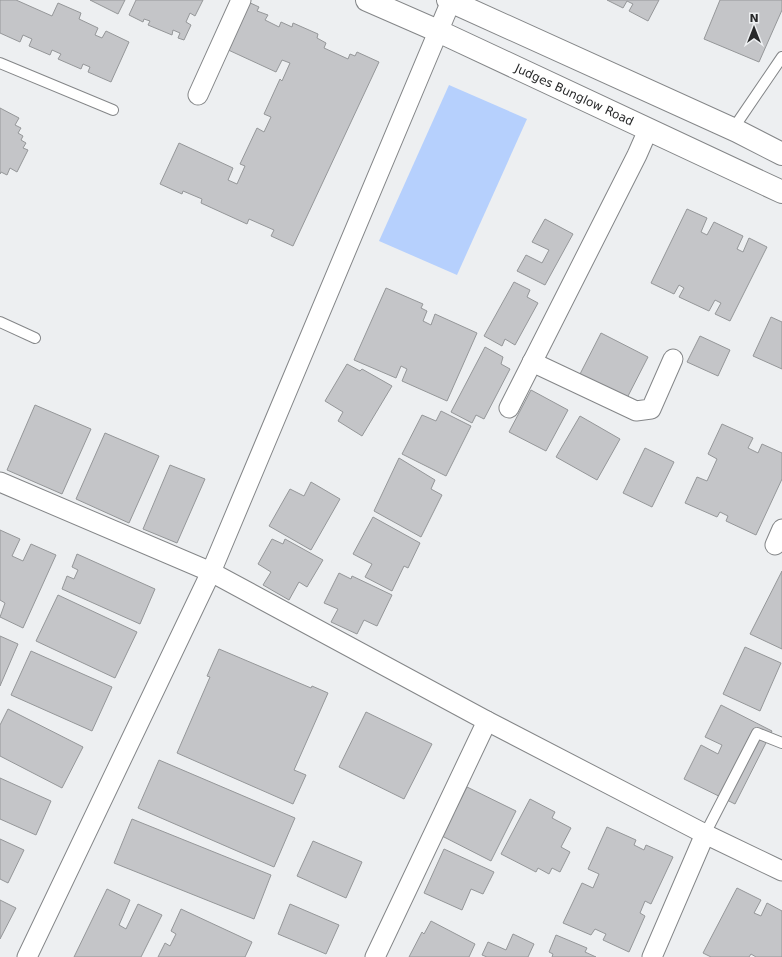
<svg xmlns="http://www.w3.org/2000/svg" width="782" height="957" viewBox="0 0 782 957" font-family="'DejaVu Sans',sans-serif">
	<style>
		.green { fill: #b6d0fd }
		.building { fill: #c4c5c8; stroke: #959799 }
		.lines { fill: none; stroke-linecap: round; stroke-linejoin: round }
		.service-casing { stroke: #848688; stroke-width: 12 }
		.minor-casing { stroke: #848688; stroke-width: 21 }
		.secondary-casing { stroke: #848688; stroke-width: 24 }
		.service { stroke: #fff; stroke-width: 10 }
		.minor { stroke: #fff; stroke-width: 19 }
		.secondary { stroke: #fff; stroke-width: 22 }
		.labels { text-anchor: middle; stroke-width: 3; stroke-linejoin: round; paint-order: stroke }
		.street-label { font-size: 12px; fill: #28292a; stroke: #edeff1 }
	</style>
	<rect width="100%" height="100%" fill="#edeff1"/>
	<!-- green -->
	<path class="green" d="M449,85L527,119L457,275L379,241Z"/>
	<!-- building -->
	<g class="building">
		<path d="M0,0H16L52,16L58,3L81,13L79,19L98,28L95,35L102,38L106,31L129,42L111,82L88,72L90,67L83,64L81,69L58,59L61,54L52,50L50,55L29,46L32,39L23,35L20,42L0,33Z"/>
		<path d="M90,0H125L118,14Z"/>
		<path d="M136,0H203L195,16L190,13L186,22L191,25L184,40L178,38L180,33L173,30L172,35L148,25L150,21L144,19L143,22L129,15Z"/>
		<path d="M607,0H659L648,21L629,11L633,4L627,1L623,8Z"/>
		<path d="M720,0H782V10L759,62L704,39Z"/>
		<path d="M246,1L259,7L257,11L268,15L265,20L279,27L281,22L292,27L293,23L318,34L317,38L326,43L324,48L348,59L350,54L355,56L357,52L379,62L293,246L271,236L274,230L249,219L247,224L201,203L202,199L183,191L182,194L160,184L179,143L233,168L228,180L237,184L245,166L240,164L257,128L264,132L271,117L264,114L280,79L282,81L290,63L282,60L276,72L224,48Z"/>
		<path d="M0,108L19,118L15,125L21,128L18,133L23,136L21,140L26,143L23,148L28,150L17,172L10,168L7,175L1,172L0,174Z"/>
		<path d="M687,209L707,218L701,232L707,235L714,222L743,236L737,249L743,252L749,238L767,247L730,321L715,314L721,303L715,300L709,311L679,297L684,288L679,285L674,294L651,283Z"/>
		<path d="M545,219L573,234L545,285L517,271L526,255L542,263L549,250L532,242Z"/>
		<path d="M514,282L530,290L527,297L538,303L515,345L505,339L502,346L484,336Z"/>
		<path d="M386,288L423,304L421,308L427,311L423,321L431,325L435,314L477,333L447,401L402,381L407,369L401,366L396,378L354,360Z"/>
		<path d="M771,317L782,322V369L753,356Z"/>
		<path d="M601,333L648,357L626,400L579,376Z"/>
		<path d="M700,336L730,350L718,376L687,362Z"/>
		<path d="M485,347L503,357L501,364L510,369L484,419L476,415L472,423L451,412Z"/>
		<path d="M347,364L360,371L362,369L392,386L362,436L338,421L343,412L325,401Z"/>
		<path d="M531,390L568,410L546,451L509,432Z"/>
		<path d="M35,405L91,429L62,494L7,470Z"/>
		<path d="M441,411L471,426L446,476L402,454L422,415L436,421Z"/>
		<path d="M580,416L620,439L597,480L556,457Z"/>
		<path d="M722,424L753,438L748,448L758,453L762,444L782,453V479L756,535L726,521L728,516L720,512L717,517L685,503L697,477L707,481L717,459L708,454Z"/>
		<path d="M105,433L159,456L129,523L76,499Z"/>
		<path d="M645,448L674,462L652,507L623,493Z"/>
		<path d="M399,458L435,480L431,489L442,495L421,537L374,511Z"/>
		<path d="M170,465L205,479L177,543L143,529Z"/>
		<path d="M311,482L340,499L311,550L269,526L290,489L304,496Z"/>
		<path d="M373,517L420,543L408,568L404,566L392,591L365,577L372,564L353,554Z"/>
		<path d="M0,530L20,539L12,556L23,561L31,544L56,555L23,628L0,617L5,603L0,600Z"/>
		<path d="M272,539L283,544L285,539L323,560L307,587L299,582L289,600L263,585L271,572L258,564Z"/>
		<path d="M77,554L155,589L140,624L62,589L67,576L74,579L78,570L72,567Z"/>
		<path d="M782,571V649L750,634Z"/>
		<path d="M339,573L351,579L352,576L392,595L377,626L364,620L357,634L331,622L338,609L324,603Z"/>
		<path d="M58,595L137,632L115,678L36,641Z"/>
		<path d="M0,636L18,644L0,686Z"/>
		<path d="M745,647L781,663L760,711L723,694Z"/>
		<path d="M219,649L311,688L312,686L328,693L294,770L306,775L293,804L177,753L210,677L207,676Z"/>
		<path d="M31,651L112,687L92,731L11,695Z"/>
		<path d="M721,705L772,731L735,804L684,779L701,745L718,754L722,745L705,737Z"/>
		<path d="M8,709L83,747L62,788L0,756V725Z"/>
		<path d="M366,712L432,744L404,799L339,767Z"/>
		<path d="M159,760L295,818L274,867L138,808Z"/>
		<path d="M0,778L51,801L36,835L0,819Z"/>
		<path d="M467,787L516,811L491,861L442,836Z"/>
		<path d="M530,799L555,812L552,818L571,828L561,847L570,852L560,872L552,868L549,874L538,868L536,872L501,854Z"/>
		<path d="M132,819L271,875L254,919L114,863Z"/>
		<path d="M607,827L636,840L634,845L644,850L646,845L673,857L651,904L645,901L640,913L645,916L629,952L603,940L606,934L595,929L591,935L563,923L582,883L593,888L599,874L588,869Z"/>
		<path d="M0,839L24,850L8,883L0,879Z"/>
		<path d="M313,841L362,862L346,898L297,876Z"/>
		<path d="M444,849L494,872L483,894L471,889L462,910L424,893Z"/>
		<path d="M737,888L761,900L754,913L761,916L767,903L782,911V957H756L751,954L749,957H711L703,953Z"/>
		<path d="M107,889L130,900L119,925L126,929L138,904L162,915L141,957H74Z"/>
		<path d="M0,900L16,908L0,939Z"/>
		<path d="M290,904L339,925L326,954L278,934Z"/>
		<path d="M181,909L252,942L245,957H158L165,943L170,946L176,934L171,931Z"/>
		<path d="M431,921L475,944L469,957H409L422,932L424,934Z"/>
		<path d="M513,934L534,944L528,957H487L482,955L488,942L506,950Z"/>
		<path d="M556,935L587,948L585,952L596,957H552L553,954L549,952Z"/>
	</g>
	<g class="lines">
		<!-- service casing -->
		<g class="service-casing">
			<g id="service">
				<path d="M0,63L113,110"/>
				<path d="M733,129L782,57"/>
				<path d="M0,322L35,338"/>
				<path d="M705,834L757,733L782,743"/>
			</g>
		</g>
		<!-- minor casing -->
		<g class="minor-casing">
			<g id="minor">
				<path d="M198,95L241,0"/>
				<path d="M532,362L636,411L651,409L673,359"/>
				<path d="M509,408L637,155L648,130"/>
				<path d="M0,482L211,572L487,721L705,834L782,871"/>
				<path d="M775,545L782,529"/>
				<path d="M27,957L211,572L451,1"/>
				<path d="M375,957L487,721"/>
				<path d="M652,957L705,834"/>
			</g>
		</g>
		<!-- secondary casing -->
		<g class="secondary-casing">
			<g id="secondary">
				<path id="s1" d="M367,0L438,31L782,192"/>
				<path d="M448,0L737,131L782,154"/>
			</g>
		</g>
		<!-- service -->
		<use href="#service" class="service"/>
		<!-- minor -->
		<use href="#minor" class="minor"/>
		<!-- secondary -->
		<use href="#secondary" class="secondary"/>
	</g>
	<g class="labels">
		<!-- street labels -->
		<g class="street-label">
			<text dy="4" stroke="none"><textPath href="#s1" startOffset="228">Judges Bunglow Road</textPath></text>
		</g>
	</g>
	<!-- north arrow -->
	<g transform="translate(754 28)" stroke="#edeff1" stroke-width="3" paint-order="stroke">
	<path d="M0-3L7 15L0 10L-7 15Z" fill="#28292a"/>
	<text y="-6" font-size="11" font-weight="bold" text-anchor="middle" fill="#28292a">N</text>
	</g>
</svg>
